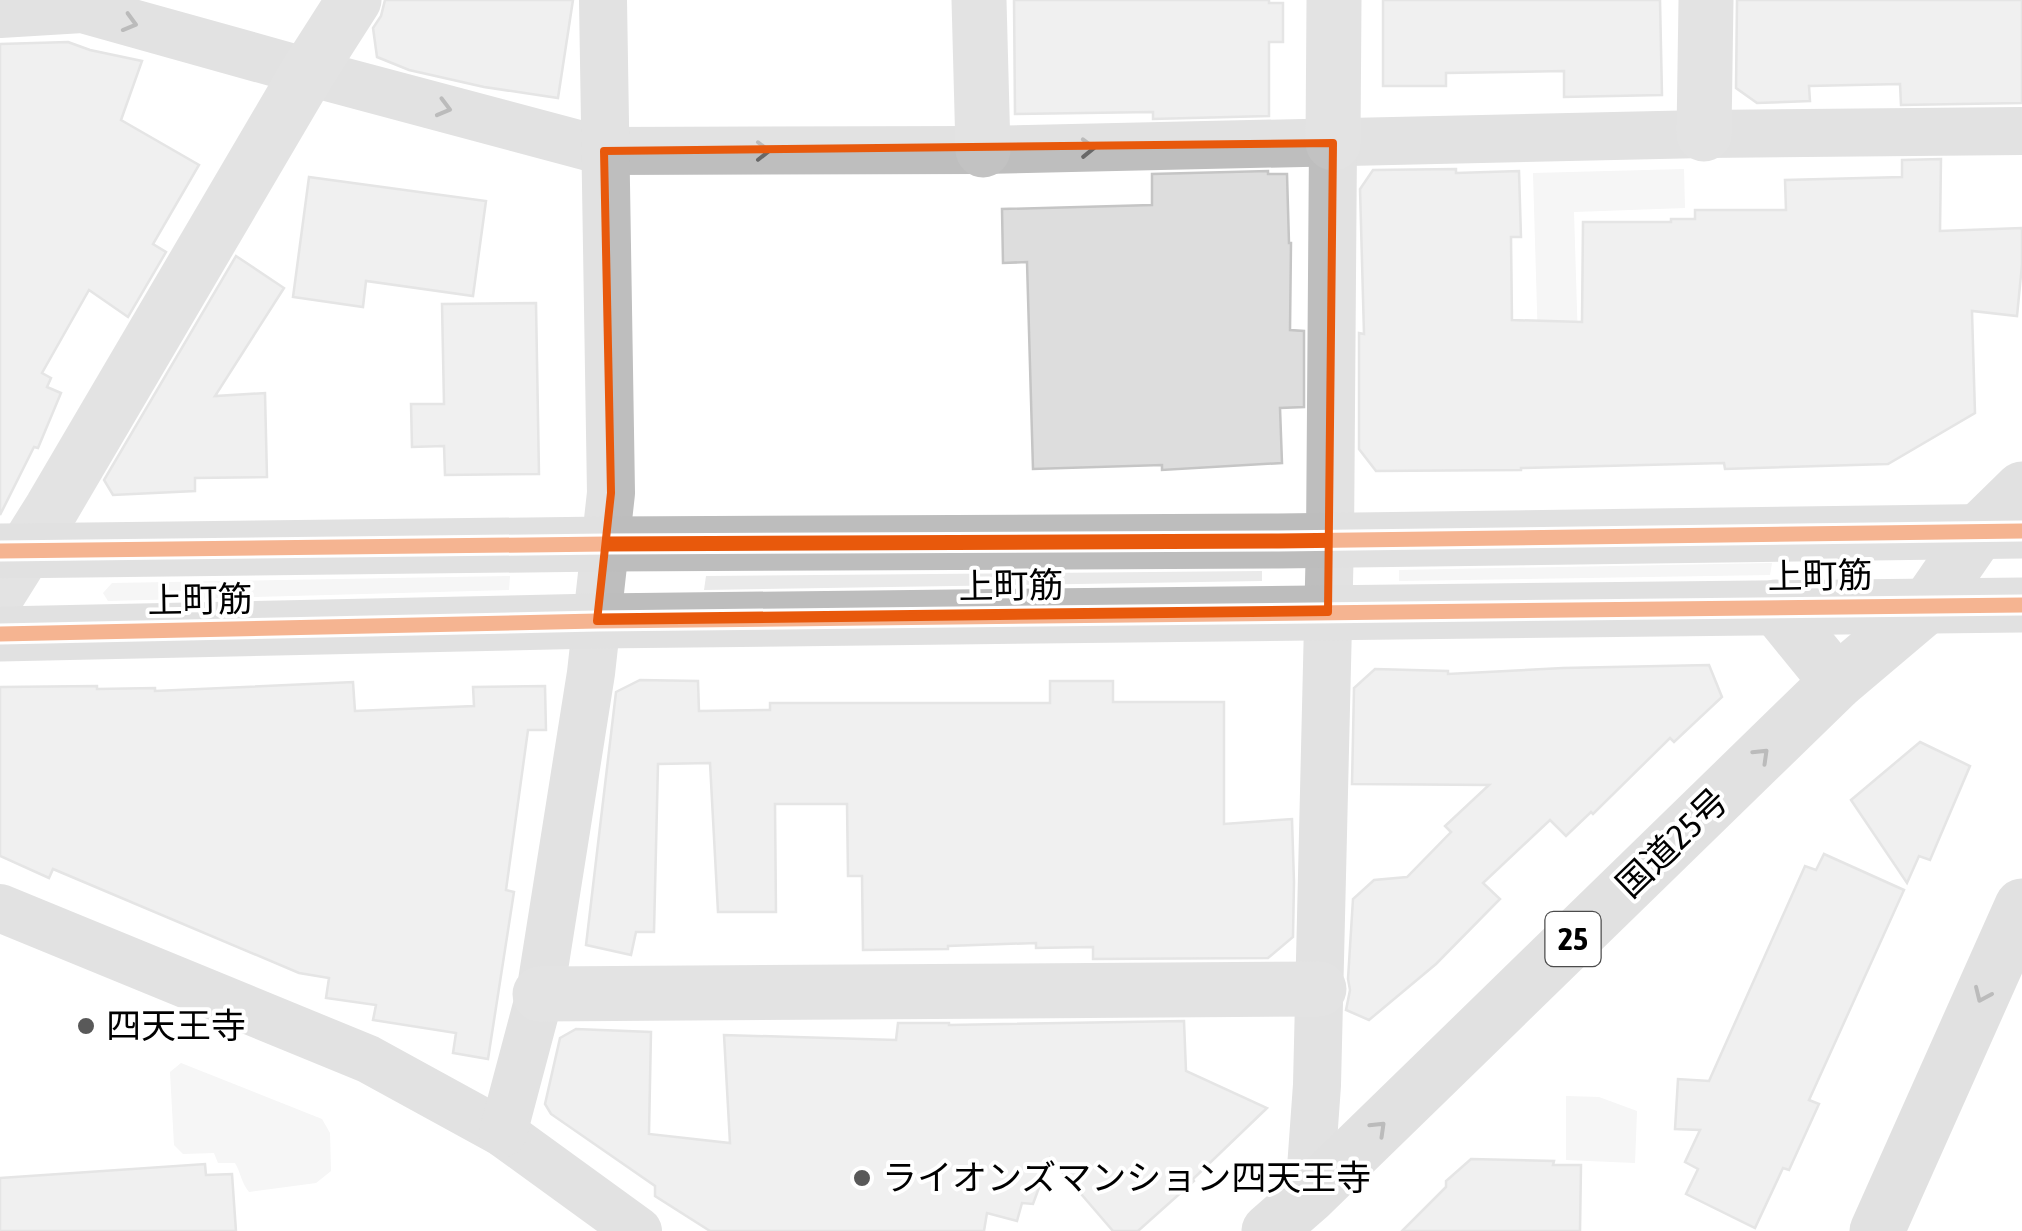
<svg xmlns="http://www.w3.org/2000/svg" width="2022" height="1231" viewBox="0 0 2022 1231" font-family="'Asap Condensed','Noto Sans JP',sans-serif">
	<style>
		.green { fill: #eaeaea }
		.building { fill: #ddd; stroke: #c5c5c5; stroke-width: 2.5 }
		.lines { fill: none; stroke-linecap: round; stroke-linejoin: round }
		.street { stroke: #bebebe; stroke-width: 48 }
		.secondary { stroke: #c2c2c2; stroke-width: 55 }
		.primary { stroke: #bdbdbd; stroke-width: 55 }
		.highway { stroke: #bdbdbd; stroke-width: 55 }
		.cycleway-casing { stroke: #fff; stroke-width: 21 }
		.cycleway { stroke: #e8590c; stroke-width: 15 }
		.oneway { stroke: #686868 }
		.marked { fill: none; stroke: #e8590c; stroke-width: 8; stroke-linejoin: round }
		.poi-dot { fill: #595959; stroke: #fff; stroke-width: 4 }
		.labels { text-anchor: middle; stroke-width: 8; stroke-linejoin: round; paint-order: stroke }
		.shield { fill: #fff; stroke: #4c4c4c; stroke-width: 2.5 }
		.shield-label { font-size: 32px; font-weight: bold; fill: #000 }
		.street-label { font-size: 35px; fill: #000; stroke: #fff }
		.poi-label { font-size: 35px; fill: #000; stroke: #fff; text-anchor: start }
	</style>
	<rect width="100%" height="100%" fill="#fff"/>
	<!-- green -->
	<g class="green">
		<path d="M1684,169L1685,208L1574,212L1579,375L1539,377L1533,173Z"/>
		<path d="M1772,563L1770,575L1399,581V570Z"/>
		<path d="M1262,571V581L704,590L706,576Z"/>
		<path d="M510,576L509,590L108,601L103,593L112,583Z"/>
		<path d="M181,1063L322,1119L330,1133L331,1171L316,1183L249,1192C241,1182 241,1173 235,1163H218L214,1153L183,1154L174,1145L170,1072Z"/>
		<path d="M1566,1096L1599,1097L1637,1111L1635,1163L1566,1160Z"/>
	</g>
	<!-- building -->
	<g class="building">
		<path d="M385,0H573L558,98L484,87L409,70L377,57L373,28L381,16Z"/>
		<path d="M1014,0H1269V3H1283V42H1269V116L1153,119V112L1015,114Z"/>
		<path d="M1383,0H1660L1662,95L1564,97V71L1446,73V86H1383Z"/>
		<path d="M1737,0H2022V103L1901,105L1900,84L1809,86L1810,101L1757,103L1736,88Z"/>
		<path d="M68,42L90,50L142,61L121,120L199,165L153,244L166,252L128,317L89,290L42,373L51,378L47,387L61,393L38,448L34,447L0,515V44Z"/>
		<path d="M1941,159L1940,231L2022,228V265L2017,316L1972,311L1975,413L1888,464L1725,469L1724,463L1521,468V470L1376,471L1359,449V333L1364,334L1360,189L1373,170L1456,169V173L1519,171L1521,237H1511L1512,320L1582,322L1583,222H1671V219H1695V210H1786L1785,180L1902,177V160Z"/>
		<path d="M1268,171V174H1287L1289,243H1291L1290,330L1304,331V407L1280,408L1282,463L1162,470V465L1033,469L1027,262L1003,263L1002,209L1152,205V174Z"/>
		<path d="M309,177L486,201L473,296L366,281L363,307L293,297Z"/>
		<path d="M236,256L284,288L215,396L265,393L267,477L195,478V491L113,495L104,480Z"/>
		<path d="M536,303L539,474L445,475L444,446L412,447L411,404H444L442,304Z"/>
		<path d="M1709,665L1722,697L1674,742L1670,738L1593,814L1591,812L1566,836L1550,820L1483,883L1500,899L1436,964L1369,1020L1346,1010L1350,990L1348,979L1353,899L1374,880L1407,877L1451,832L1445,826L1489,785L1352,784L1354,688L1375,669L1448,671V674L1563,668Z"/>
		<path d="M640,680L698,681L699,711L770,710V703H1050V681H1113V702H1224V824L1292,819L1294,882L1293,937L1268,958L1093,959V947L1036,948V943L948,946V949L863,950L862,876H848L847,804H775L776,912H718L710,763L658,764L654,932H636L631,955L586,945L616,692Z"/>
		<path d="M353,682L355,711L474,706L473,687L545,686L546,730H528L506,890L514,892L488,1059L453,1053L456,1033L373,1020L376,1005L326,998L329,978L299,973L53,869L49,878L0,856V687L97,686V689L155,688V691Z"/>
		<path d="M1920,742L1970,766L1930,860L1919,856L1907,883L1851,800Z"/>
		<path d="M1824,854L1904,890L1809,1100L1819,1104L1789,1170L1783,1168L1755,1228L1686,1194L1698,1169L1685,1162L1700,1130L1675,1129L1678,1079L1709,1081L1805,866L1816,870Z"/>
		<path d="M1184,1021L1186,1071L1267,1108L1193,1179L1194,1181L1138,1231H1113L1050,1158L1033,1204L1022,1203L1017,1221L987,1213L984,1231H710L655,1196V1186L551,1114L545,1104L560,1038L576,1029L651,1032L649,1134L730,1143L724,1035L896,1040L898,1023H949V1025Z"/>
		<path d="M1471,1159L1554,1161L1553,1165H1581L1580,1231H1402L1446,1187V1181Z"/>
		<path d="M205,1164L206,1175L232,1174L236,1231H0V1178Z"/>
	</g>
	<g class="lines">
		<!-- street -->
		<g class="street">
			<path d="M0,14L82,9L308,72L604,151L983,150L1704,134L2022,131"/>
			<path d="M0,908L368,1059L503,1133L638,1231"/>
			<path d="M503,1133L540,994L591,673L611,493L603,0"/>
			<path d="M1309,1196L1317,1085L1330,540L1333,143"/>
		</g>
		<!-- secondary -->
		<g class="secondary">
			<path d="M979,0L983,150"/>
			<path d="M1704,134L1706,0"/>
			<path d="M1333,143L1334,0"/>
			<path d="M0,591L52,508L308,72L354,0"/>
			<path d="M540,994L1319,989"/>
		</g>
		<!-- primary -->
		<g class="primary">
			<path d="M0,551L606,544L1278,541L2022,531"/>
			<path d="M0,634L597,621L2022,605"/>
		</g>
		<!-- highway -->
		<g class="highway">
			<path d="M1776,607L1837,682"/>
			<path d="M1269,1231L1309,1196L1837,682L1928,605L1979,531L2022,489"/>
			<path d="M1877,1231L2022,906"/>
		</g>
		<!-- cycleway casing -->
		<g class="cycleway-casing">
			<g id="cycleway">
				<path d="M0,551L606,544L1278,541L2022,531"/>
				<path d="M0,634L597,621L2022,605"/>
			</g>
		</g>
		<!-- cycleway -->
		<use href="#cycleway" class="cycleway"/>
	</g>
	<!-- one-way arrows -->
	<defs><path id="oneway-chevron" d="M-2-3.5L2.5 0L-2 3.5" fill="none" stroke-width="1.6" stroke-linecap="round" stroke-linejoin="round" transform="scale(2.5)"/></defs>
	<g class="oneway">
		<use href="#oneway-chevron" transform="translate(130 23) rotate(16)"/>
		<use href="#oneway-chevron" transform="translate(444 108) rotate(15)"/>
		<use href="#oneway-chevron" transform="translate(1088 148) rotate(-1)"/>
		<use href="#oneway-chevron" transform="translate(763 151)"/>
		<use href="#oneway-chevron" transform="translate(1762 755) rotate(-44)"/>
		<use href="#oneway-chevron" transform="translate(1982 995) rotate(114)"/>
		<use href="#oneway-chevron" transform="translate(1379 1128) rotate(-44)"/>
	</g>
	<!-- marked area -->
	<path d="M0 0H2022V1231H0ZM1333,143L1328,612L597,621L611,493L604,151Z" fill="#fff" fill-opacity=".55" fill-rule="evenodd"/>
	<path class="marked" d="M1333,143L1328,612L597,621L611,493L604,151Z"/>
	<!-- markers -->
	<g class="poi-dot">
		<circle cx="86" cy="1026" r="10"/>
		<circle cx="862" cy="1178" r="10"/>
	</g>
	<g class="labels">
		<!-- shield labels -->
		<rect class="shield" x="1545.5" y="912" width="55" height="54" rx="8"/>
		<g class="shield-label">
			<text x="1573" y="950">25</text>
		</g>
		<!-- street labels -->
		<g class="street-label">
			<text transform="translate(1820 576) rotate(-1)" y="12">上町筋</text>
			<text transform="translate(1011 586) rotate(-1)" y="12">上町筋</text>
			<text transform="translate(200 600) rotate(-1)" y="12">上町筋</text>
			<text transform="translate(1672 843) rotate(-44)" y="12">国道25号</text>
		</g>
		<!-- poi labels -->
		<g class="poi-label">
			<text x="106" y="1038">四天王寺</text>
			<text x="882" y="1190">ライオンズマンション四天王寺</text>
		</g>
	</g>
</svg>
